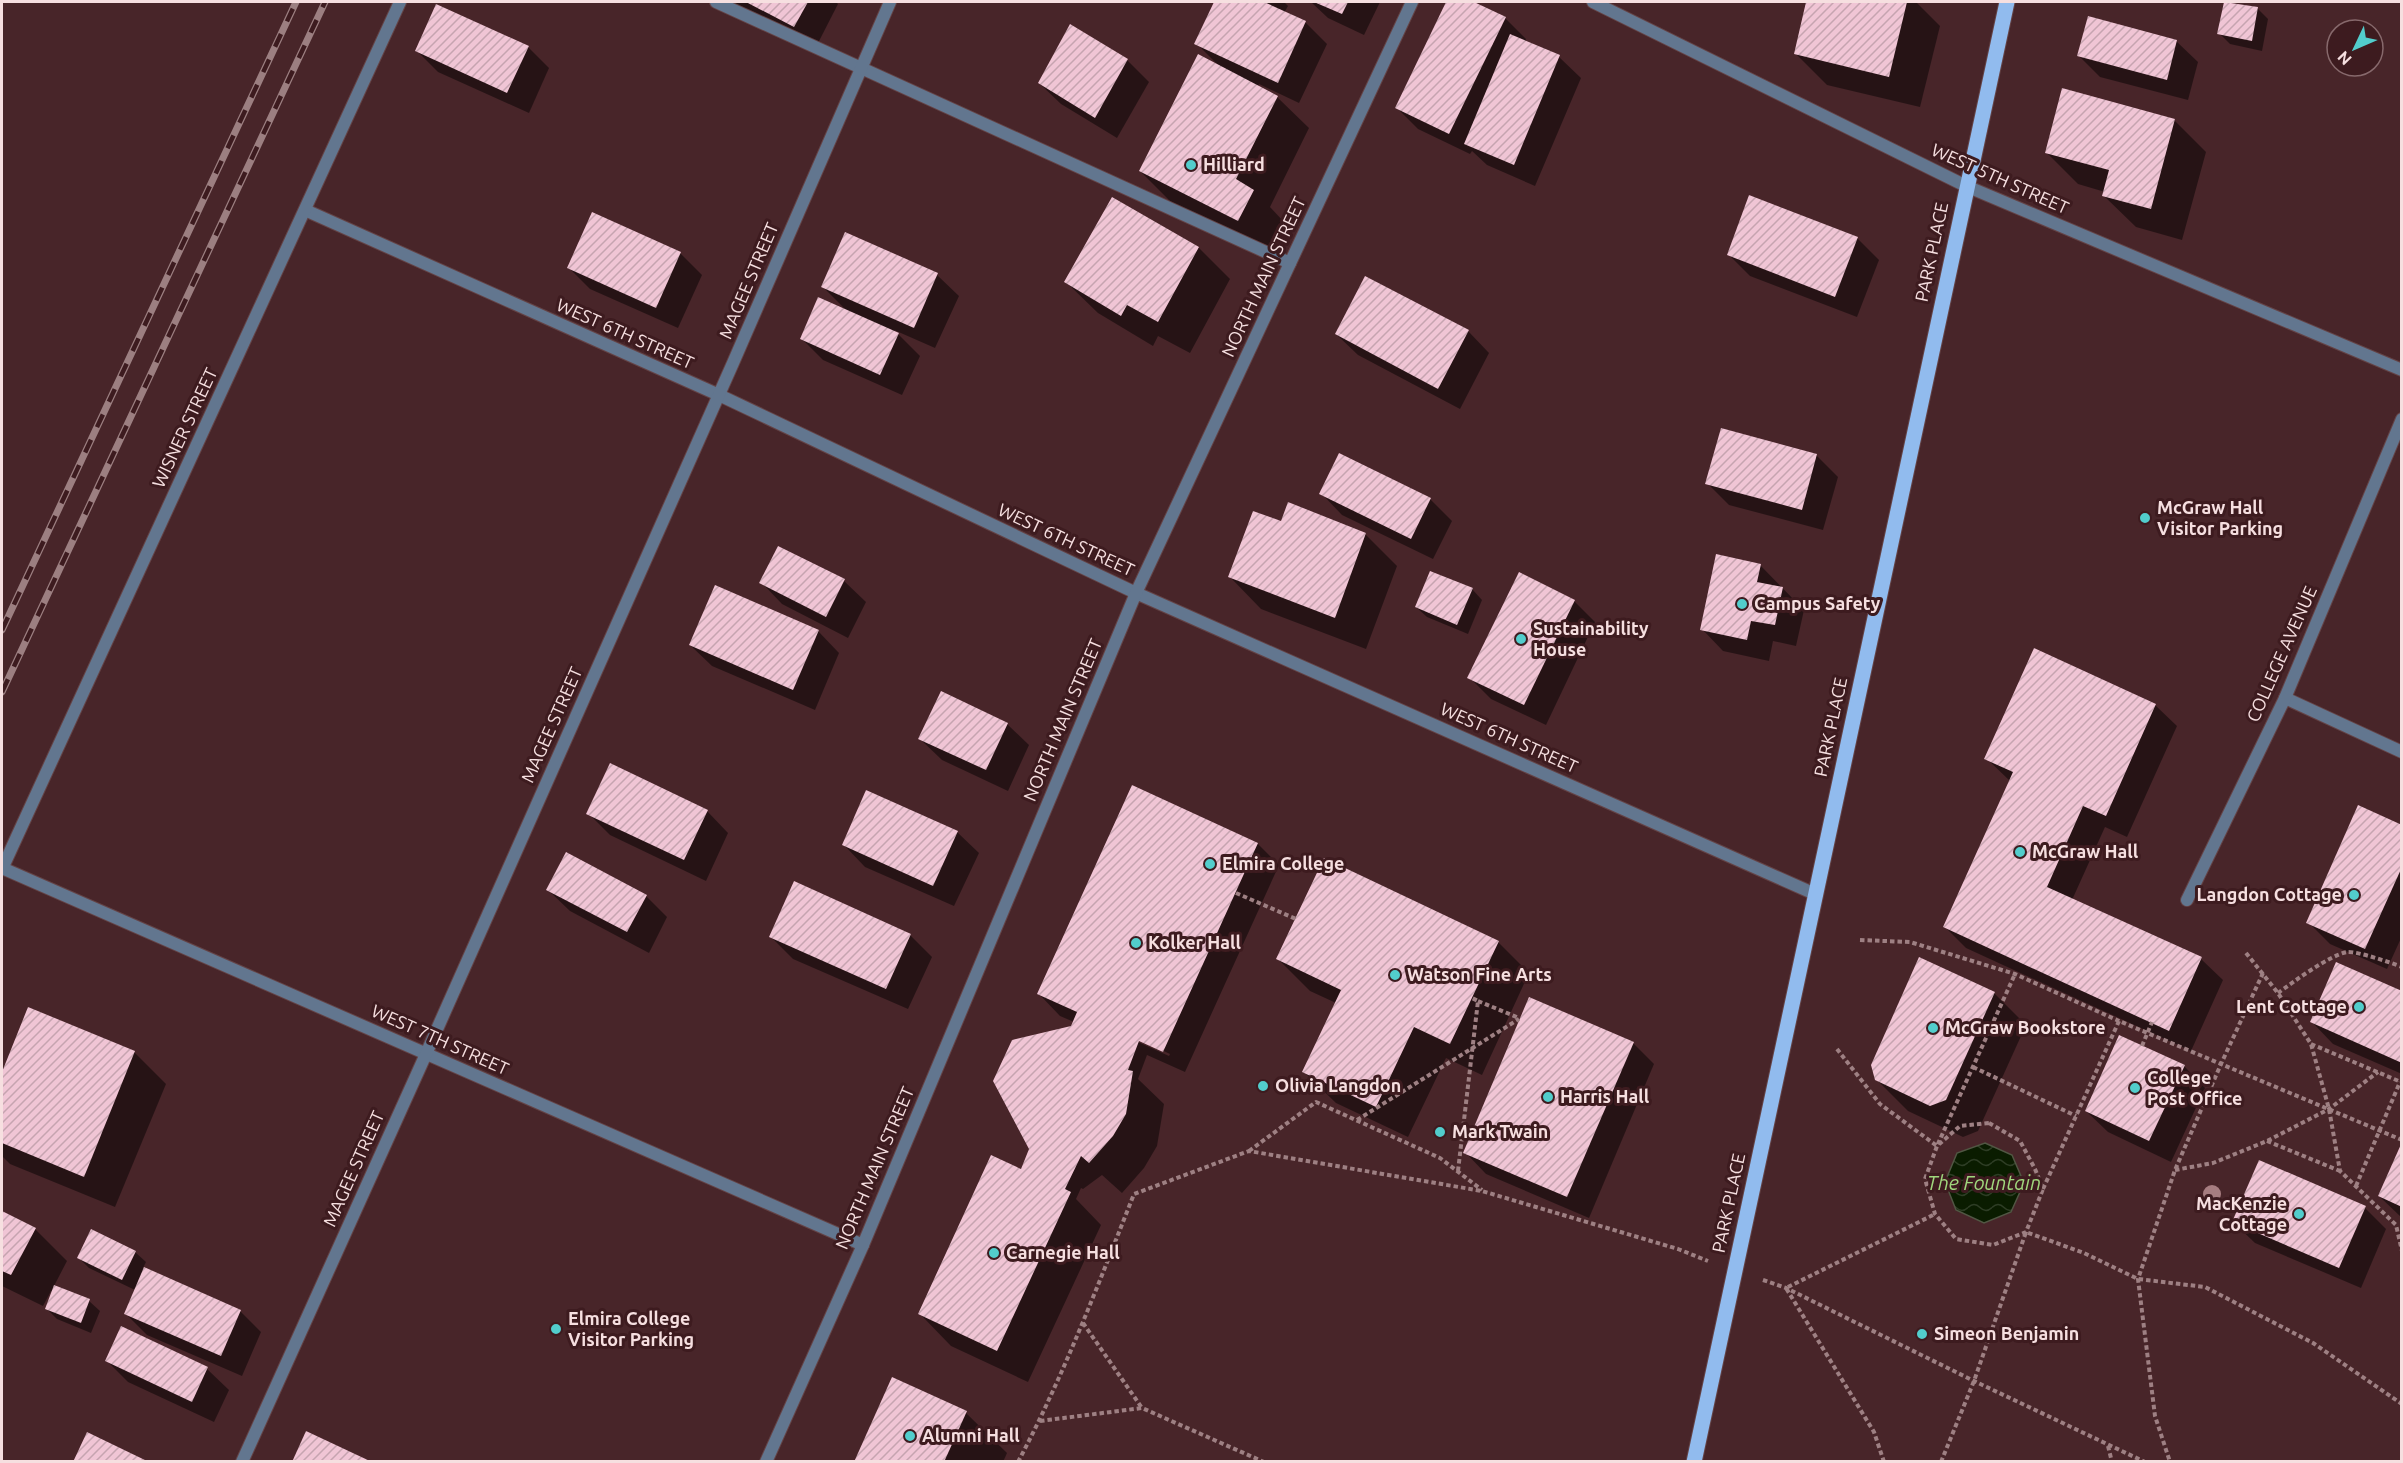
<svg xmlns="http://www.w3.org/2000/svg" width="2403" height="1463" viewBox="0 0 2403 1463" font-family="Ubuntu,sans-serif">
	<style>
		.water { fill: url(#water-waves); stroke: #515643; stroke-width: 1.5 }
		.shadow { fill: #0007; fill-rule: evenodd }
		.building { fill: url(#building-hatch) }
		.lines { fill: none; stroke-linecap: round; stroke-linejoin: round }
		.service-casing { stroke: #644346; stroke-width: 14 }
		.minor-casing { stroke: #644346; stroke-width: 14 }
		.primary-casing { stroke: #644346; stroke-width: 17 }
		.path { stroke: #9e8083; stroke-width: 4; stroke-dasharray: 4.5 3; stroke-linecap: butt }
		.service { stroke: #62768f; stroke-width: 12 }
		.minor { stroke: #62768f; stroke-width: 12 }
		.primary { stroke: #91bbee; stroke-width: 15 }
		.rail-casing { stroke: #9c7f81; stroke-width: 7 }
		.rail { stroke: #3d1b1f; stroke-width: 4.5; stroke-dasharray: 14; stroke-linecap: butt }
		.path-bridge { stroke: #9e8083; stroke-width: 4; stroke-dasharray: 4.5 3; stroke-linecap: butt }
		.tree { fill: #a67d80 }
		.poi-dot { fill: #52cdcc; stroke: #3d1b1f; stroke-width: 2 }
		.labels { text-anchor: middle; stroke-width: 6; stroke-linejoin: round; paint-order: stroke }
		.poi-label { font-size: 18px; font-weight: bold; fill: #f6dfe0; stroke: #3d1b1f; text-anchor: start }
		.street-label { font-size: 18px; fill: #f6dfe0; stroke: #3d1b1f }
		.water-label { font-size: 20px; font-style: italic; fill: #a0d77d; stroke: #3d1b1f }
	</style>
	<defs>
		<pattern id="water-waves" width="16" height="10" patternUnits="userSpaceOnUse" patternTransform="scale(1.5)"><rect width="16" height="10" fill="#0a1c00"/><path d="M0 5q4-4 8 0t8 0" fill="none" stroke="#2e3d25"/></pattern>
		<pattern id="building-hatch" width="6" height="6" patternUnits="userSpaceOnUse" patternTransform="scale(1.5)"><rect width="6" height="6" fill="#f0c5d5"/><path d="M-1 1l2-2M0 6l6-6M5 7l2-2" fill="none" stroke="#c6a4b0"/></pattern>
	</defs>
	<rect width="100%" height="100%" fill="#482529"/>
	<!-- water -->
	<path class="water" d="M1985,1143L2012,1155L2024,1183L2011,1212L1984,1223L1956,1210L1945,1182L1957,1153Z"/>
	<!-- shadow -->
	<g class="shadow">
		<path d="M733,2H836L838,4L816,47L738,7Z"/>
		<path d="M1216,2H1284L1288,6L1284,13L1305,22L1327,44L1299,103L1259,84L1258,87L1277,97L1309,128L1270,207L1285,223L1270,252L1172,203L1140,171L1218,65L1196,43Z"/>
		<path d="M1311,2H1380L1364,35L1328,18Z"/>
		<path d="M1448,2H1471L1505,18L1526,39L1525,42L1559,57L1581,78L1535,186L1487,165L1472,151L1470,154L1418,129L1397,108Z"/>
		<path d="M1807,2H1916L1940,26L1920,107L1827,85L1795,53Z"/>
		<path d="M2225,2L2258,9L2268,19L2262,51L2230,44L2219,33Z"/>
		<path d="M2176,41L2198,62L2188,100L2100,77L2079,56Z"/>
		<path d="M528,47L549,68L529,113L438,72L417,51Z"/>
		<path d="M1127,60L1149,82L1117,138L1061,104L1039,83Z"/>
		<path d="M2174,120L2206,152L2182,240L2136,227L2104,196L2105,192L2078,184L2047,153Z"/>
		<path d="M1113,199L1199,248L1230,279L1190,353L1158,336L1153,346L1098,313L1066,282Z"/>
		<path d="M846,234L937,275L959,296L935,348L894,330L920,356L902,395L823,360L801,338L847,311L822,286Z"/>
		<path d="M1857,238L1879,260L1857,317L1750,276L1728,254Z"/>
		<path d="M680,253L702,275L678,328L590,289L568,267Z"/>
		<path d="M1468,331L1489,353L1460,409L1358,355L1336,334Z"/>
		<path d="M1340,455L1430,499L1452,521L1433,559L1342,515L1321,493Z"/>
		<path d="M1816,455L1838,477L1823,530L1729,505L1707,483Z"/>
		<path d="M1289,504L1366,535L1397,566L1366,649L1261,609L1230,577L1282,523Z"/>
		<path d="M1760,565L1804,610L1796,646L1773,641L1769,661L1723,651L1702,629Z"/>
		<path d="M844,581L866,602L848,638L782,604L761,582Z"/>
		<path d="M1472,589L1482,600L1468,634L1427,617L1416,607Z"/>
		<path d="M1574,601L1595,622L1546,725L1491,699L1469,677Z"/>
		<path d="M818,631L839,653L815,710L712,666L690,645Z"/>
		<path d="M2155,705L2177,726L2127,837L2105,827L2072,900L2201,959L2223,980L2191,1051L1966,948L1945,927L2010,781L1986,758Z"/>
		<path d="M1007,724L1029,745L1008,791L942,760L920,739Z"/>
		<path d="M707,811L728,833L706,881L610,835L588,813Z"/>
		<path d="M2402,827V936L2387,969L2330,944L2308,922Z"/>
		<path d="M957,832L979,853L954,906L865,867L844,845Z"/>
		<path d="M1258,844L1279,865L1185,1072L1147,1055L1138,1079L1164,1104L1157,1146L1144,1168L1122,1193L1102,1175L1083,1189L1081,1188L1076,1199L1101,1225L1028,1382L951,1346L920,1314L1022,1171L1074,1022L1060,1016L1039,994ZM1117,1029L1170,1054L1169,1056L1116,1032Z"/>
		<path d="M548,890L646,896L667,917L649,953L570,911Z"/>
		<path d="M910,935L932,957L908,1009L793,959L771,937Z"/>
		<path d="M1498,942L1529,973L1482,1075L1446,1058L1408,1137L1336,1103L1304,1072L1336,1003L1310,991L1278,959Z"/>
		<path d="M1994,993L2026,1025L1978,1131L1963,1137L1908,1111L1876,1079Z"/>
		<path d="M2402,993V1074L2333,1044L2312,1022Z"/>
		<path d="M29,1009L134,1052L166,1084L115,1207L10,1164L2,1156V1076Z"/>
		<path d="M1633,1043L1654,1064L1589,1218L1486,1174L1465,1152Z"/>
		<path d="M2184,1066L2205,1088L2171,1162L2108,1132L2086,1111Z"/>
		<path d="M2402,1146V1218L2379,1196Z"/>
		<path d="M2365,1208L2386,1229L2361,1288L2255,1243L2233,1222Z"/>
		<path d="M2,1213L35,1229L67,1261L54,1286L89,1301L100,1311L91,1333L57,1319L46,1308L53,1292L51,1291L43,1306L2,1286Z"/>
		<path d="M135,1252L146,1262L143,1268L240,1311L261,1332L242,1376L147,1335L125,1313L135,1290L89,1268L79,1258Z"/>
		<path d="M121,1328L207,1369L229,1390L214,1422L128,1382L106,1360Z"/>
		<path d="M966,1413L1007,1453L1003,1462H856Z"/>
	</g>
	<!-- building -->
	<g class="building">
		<path d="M746,2H808L794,27Z"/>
		<path d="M1214,2H1264L1306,21L1278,83L1194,44Z"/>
		<path d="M1314,2H1348L1342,14Z"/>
		<path d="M1446,2H1474L1506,17L1449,134L1395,108Z"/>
		<path d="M1806,2H1907L1889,77L1794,54Z"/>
		<path d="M2224,2L2258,7L2252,41L2217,34Z"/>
		<path d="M436,4L529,46L507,93L415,51Z"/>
		<path d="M2088,16L2177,40L2167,80L2077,56Z"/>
		<path d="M1070,24L1128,59L1095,118L1038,83Z"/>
		<path d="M1510,34L1560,55L1514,165L1464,144Z"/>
		<path d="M1198,54L1278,96L1236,179L1254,190L1238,221L1139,171Z"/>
		<path d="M2062,88L2175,119L2151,209L2102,196L2109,170L2045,153Z"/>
		<path d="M1749,195L1858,237L1835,297L1727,255Z"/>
		<path d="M1112,197L1199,247L1158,322L1127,305L1121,316L1064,282Z"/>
		<path d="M592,212L681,252L656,308L567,268Z"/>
		<path d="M845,232L938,273L914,328L821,287Z"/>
		<path d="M1365,276L1469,330L1438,389L1335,334Z"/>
		<path d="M818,297L899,333L880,375L800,339Z"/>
		<path d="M1721,428L1817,454L1802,510L1705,484Z"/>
		<path d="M1339,453L1431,498L1411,539L1319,494Z"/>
		<path d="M1288,502L1366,533L1335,618L1228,577L1253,511L1281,521Z"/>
		<path d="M778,546L845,579L826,617L759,583Z"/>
		<path d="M1716,554L1761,564L1757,582L1783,587L1775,625L1751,621L1747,640L1700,630Z"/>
		<path d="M1430,571L1473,588L1457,625L1415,607Z"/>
		<path d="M1519,572L1575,600L1524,705L1467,678Z"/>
		<path d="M715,585L819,630L793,690L689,645Z"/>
		<path d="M2034,648L2156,704L2106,816L2083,806L2047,887L2202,957L2169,1031L1943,927L2013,772L1984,759Z"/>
		<path d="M941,691L1008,723L986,770L918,739Z"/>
		<path d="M610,763L708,810L684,860L586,814Z"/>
		<path d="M1132,785L1258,843L1163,1052L1139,1041L1128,1070L1133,1071L1126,1114L1113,1136L1089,1163L1081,1156L1065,1189L1071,1192L997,1351L918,1314L991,1155L1021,1169L1029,1149L993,1081L1012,1040L1071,1026L1077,1012L1037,994Z"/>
		<path d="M866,790L958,831L933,886L842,845Z"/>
		<path d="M2358,805L2402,825V867L2365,949L2306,923Z"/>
		<path d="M566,852L647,895L627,932L546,890Z"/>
		<path d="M1324,858L1499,941L1450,1044L1414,1027L1376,1107L1302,1072L1341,990L1276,959Z"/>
		<path d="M794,881L911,934L886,989L769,937Z"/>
		<path d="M1919,957L1995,992L1946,1100L1930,1106L1875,1080L1871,1065Z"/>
		<path d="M2336,962L2402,991V1063L2310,1022Z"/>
		<path d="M1529,997L1634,1042L1567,1197L1463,1153Z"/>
		<path d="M28,1007L135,1051L84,1177L2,1143V1072Z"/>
		<path d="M2119,1035L2185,1065L2149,1141L2085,1111Z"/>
		<path d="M2402,1142V1207L2378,1196Z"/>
		<path d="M2259,1160L2366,1206L2339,1268L2232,1222Z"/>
		<path d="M2,1211L36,1228L11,1275L2,1271Z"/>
		<path d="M91,1229L136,1251L122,1280L77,1258Z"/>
		<path d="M144,1267L241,1310L221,1356L124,1314Z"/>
		<path d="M54,1285L90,1299L81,1323L45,1309Z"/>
		<path d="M121,1326L208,1367L192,1402L105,1361Z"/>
		<path d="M892,1377L967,1411L944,1462H854Z"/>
		<path d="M306,1431L372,1462H292Z"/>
		<path d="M87,1432L149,1462H73Z"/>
	</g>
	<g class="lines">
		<!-- service casing -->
		<g class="service-casing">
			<path id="service" d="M716,2L1290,263"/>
		</g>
		<!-- minor casing -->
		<g class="minor-casing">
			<g id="minor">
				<path d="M1593,2L1966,186L2402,370"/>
				<path d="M305,210L719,395L1136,593L1815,894"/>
				<path d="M2285,698L2402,752"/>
				<path d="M2,868L863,1245"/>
				<path d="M2,869L400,2"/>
				<path d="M2187,900L2285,698L2402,419"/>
				<path d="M242,1462L426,1054L733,363L890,2"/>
				<path d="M766,1462L863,1245L1136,593L1412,2"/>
			</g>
		</g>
		<!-- primary casing -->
		<g class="primary-casing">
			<path id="primary" d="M1694,1462L2007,2"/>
		</g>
		<!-- path -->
		<g class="path">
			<path d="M1236,893L1296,919"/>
			<path d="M1860,940L1910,942L2015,974L2119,1021"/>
			<path d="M2246,953L2278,993L2311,1044L2329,1109L2340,1171L2396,1225L2402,1251"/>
			<path d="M2263,973L2221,1064L2402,1140"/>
			<path d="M2278,993C2293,982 2330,955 2347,952C2357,951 2392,963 2402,967"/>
			<path d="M1478,1001L1519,1018"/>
			<path d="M2311,1044L2401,1082"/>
			<path d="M1837,1049L1880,1104L1937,1146L2015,974"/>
			<path d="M1973,1067L2076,1116"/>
			<path d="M1357,1120L1519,1019"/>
			<path d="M1989,1123L2020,1141L2035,1169L2043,1189L2026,1232L1993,1245L1956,1239L1935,1214L1925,1179L1937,1146L1960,1126Z"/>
			<path d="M2267,1141L2340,1171"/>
			<path d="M1249,1151L1316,1102L1440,1158L1482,1190"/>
			<path d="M2175,1170L2213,1163L2267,1141L2329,1109L2378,1072"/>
			<path d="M1458,1171L1478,1001L1472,998"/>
			<path d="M2356,1186L2400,1082"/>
			<path d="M2043,1189L2119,1021L2221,1064L2175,1170L2138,1279L2155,1416L2170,1462"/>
			<path d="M1763,1280L1786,1288L1974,1381L2145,1462"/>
			<path d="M1083,1323L1142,1408"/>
			<path d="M1040,1421L1142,1408L1264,1462"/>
			<path d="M2108,1446L2112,1462"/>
			<path d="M1018,1462C1064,1375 1098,1285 1134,1194L1249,1151L1482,1191L1678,1249L1708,1261"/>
			<path d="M1884,1462L1874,1432L1786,1288L1935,1214"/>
			<path d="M1941,1462L1974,1381L2026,1232L2084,1253L2138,1279L2205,1287L2313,1343L2402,1404"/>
		</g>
		<!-- service -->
		<use href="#service" class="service"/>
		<!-- minor -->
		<use href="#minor" class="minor"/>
		<!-- primary -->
		<use href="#primary" class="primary"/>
		<!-- rail casing -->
		<g class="rail-casing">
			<g id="rail">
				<path d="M2,630L296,2"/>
				<path d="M2,692L325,2"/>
			</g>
		</g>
		<!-- rail -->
		<use href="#rail" class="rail"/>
		<!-- path-bridge -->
		<path class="path-bridge" d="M2142,1046L2152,1022"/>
	</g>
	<!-- trees -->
	<circle class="tree" cx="2212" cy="1194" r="9"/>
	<!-- markers -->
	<g class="poi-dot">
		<circle cx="1191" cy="165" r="6"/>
		<circle cx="2145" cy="518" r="6"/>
		<circle cx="1742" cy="604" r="6"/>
		<circle cx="1521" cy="639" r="6"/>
		<circle cx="2020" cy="852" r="6"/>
		<circle cx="1210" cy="864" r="6"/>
		<circle cx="2354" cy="895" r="6"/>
		<circle cx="1136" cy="943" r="6"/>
		<circle cx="1395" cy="975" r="6"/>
		<circle cx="2359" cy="1007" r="6"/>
		<circle cx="1933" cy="1028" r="6"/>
		<circle cx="1263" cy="1086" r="6"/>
		<circle cx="2135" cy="1088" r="6"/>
		<circle cx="1548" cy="1097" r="6"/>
		<circle cx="1440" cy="1132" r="6"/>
		<circle cx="2299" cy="1214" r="6"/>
		<circle cx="994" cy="1253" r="6"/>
		<circle cx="556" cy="1329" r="6"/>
		<circle cx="1922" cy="1334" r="6"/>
		<circle cx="910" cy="1436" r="6"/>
	</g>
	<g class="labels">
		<!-- poi labels -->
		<g class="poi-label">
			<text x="1203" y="171">Hilliard</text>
			<text x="2157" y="514">McGraw Hall<tspan x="2157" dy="21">Visitor Parking</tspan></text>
			<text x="1754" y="610">Campus Safety</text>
			<text x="1533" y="635">Sustainability<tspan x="1533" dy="21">House</tspan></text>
			<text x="2032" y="858">McGraw Hall</text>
			<text x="1222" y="870">Elmira College</text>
			<text x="2342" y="901" text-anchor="end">Langdon Cottage</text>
			<text x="1148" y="949">Kolker Hall</text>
			<text x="1407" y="981">Watson Fine Arts</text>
			<text x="2347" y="1013" text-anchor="end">Lent Cottage</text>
			<text x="1945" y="1034">McGraw Bookstore</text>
			<text x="2147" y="1084">College<tspan x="2147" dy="21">Post Office</tspan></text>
			<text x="1275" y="1092">Olivia Langdon</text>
			<text x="1560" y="1103">Harris Hall</text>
			<text x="1452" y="1138">Mark Twain</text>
			<text x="2287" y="1210" text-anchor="end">MacKenzie<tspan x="2287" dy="21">Cottage</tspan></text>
			<text x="1006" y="1259">Carnegie Hall</text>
			<text x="568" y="1325">Elmira College<tspan x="568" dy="21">Visitor Parking</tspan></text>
			<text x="1934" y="1340">Simeon Benjamin</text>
			<text x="922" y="1442">Alumni Hall</text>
		</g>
		<!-- street labels -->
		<g class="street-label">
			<text transform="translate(2000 179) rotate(24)" y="6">WEST 5TH STREET</text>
			<text transform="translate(1932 252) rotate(-78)" y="6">PARK PLACE</text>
			<text transform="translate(1264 277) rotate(-65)" y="6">NORTH MAIN STREET</text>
			<text transform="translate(749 281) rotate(-67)" y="6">MAGEE STREET</text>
			<text transform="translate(625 334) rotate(24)" y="6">WEST 6TH STREET</text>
			<text transform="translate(185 428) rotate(-65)" y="6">WISNER STREET</text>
			<text transform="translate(1066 540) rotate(25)" y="6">WEST 6TH STREET</text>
			<text transform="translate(2282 654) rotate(-66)" y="6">COLLEGE AVENUE</text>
			<text transform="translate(1063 720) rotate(-67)" y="6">NORTH MAIN STREET</text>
			<text transform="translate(552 725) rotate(-66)" y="6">MAGEE STREET</text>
			<text transform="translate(1831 727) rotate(-78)" y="6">PARK PLACE</text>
			<text transform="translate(1509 738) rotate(24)" y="6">WEST 6TH STREET</text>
			<text transform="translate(440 1040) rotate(24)" y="6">WEST 7TH STREET</text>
			<text transform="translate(875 1168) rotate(-67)" y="6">NORTH MAIN STREET</text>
			<text transform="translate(354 1169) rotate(-66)" y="6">MAGEE STREET</text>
			<text transform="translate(1729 1203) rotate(-78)" y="6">PARK PLACE</text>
		</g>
		<!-- water labels -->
		<g class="water-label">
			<text x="1984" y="1190">The Fountain</text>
		</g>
	</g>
	<!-- border -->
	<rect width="2403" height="1463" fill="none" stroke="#f6dfe0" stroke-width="6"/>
	<!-- north arrow -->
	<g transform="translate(2355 48) rotate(226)"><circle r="28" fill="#3d1b1f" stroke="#87696c" stroke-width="1.5"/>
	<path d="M0-4.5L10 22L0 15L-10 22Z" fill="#52cdcc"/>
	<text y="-9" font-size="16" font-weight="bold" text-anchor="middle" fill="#f6dfe0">N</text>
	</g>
</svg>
